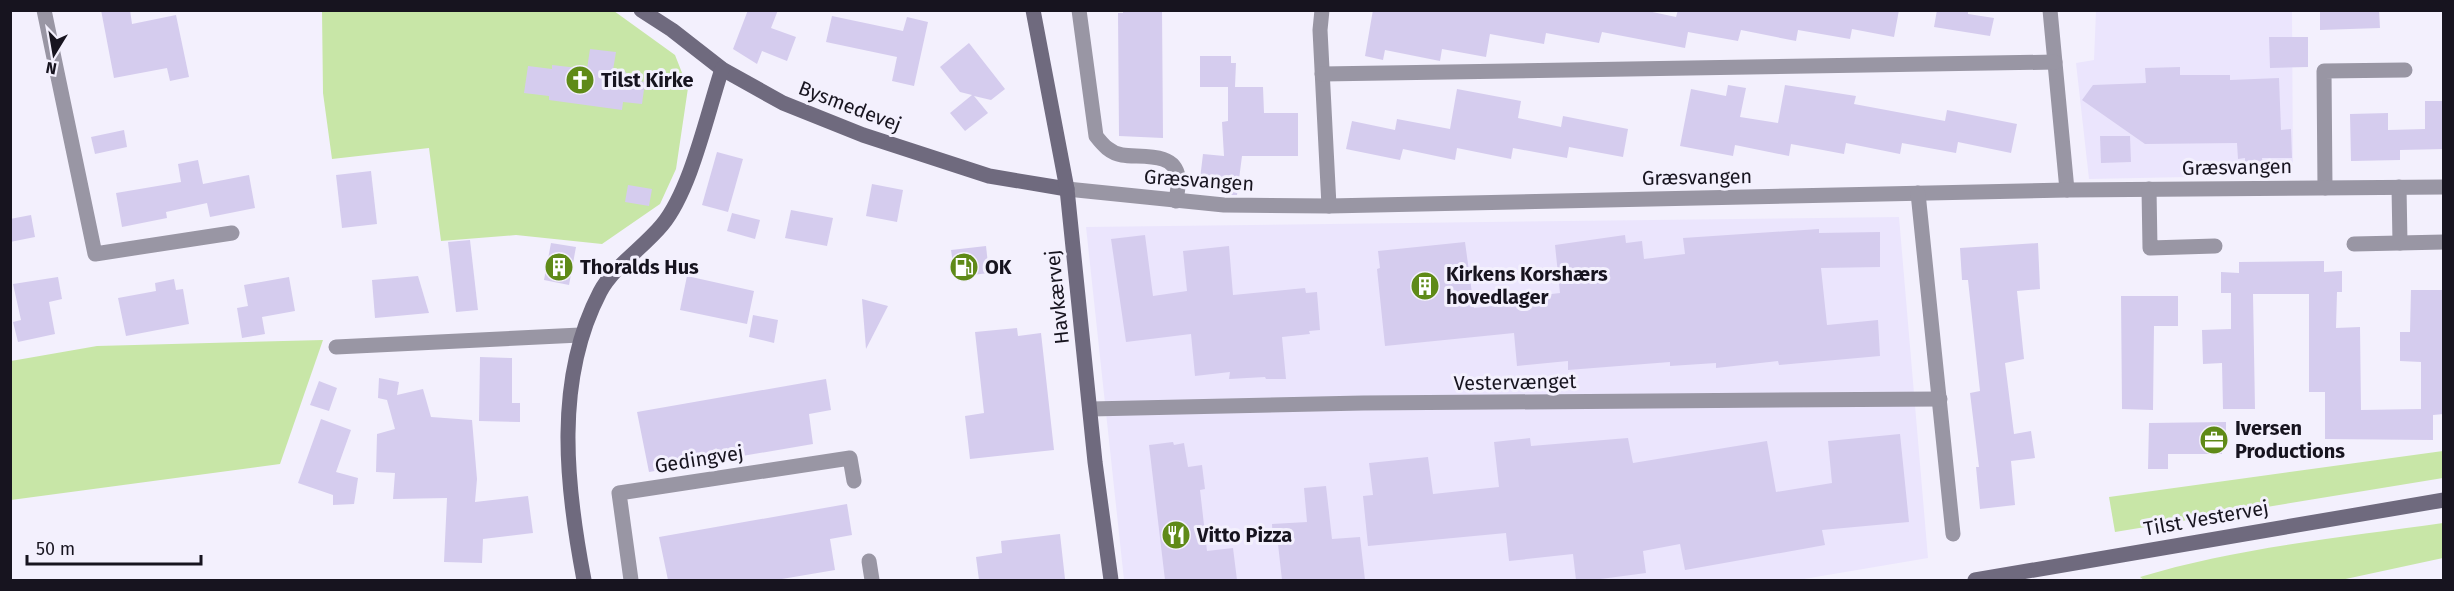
<svg xmlns="http://www.w3.org/2000/svg" width="2454" height="591" viewBox="0 0 2454 591" font-family="'Fira Sans',sans-serif">
	<style>
		.built { fill: #ebe5fd }
		.green { fill: #c8e6a7 }
		.building { fill: #d5ccee }
		.lines { fill: none; stroke-linecap: round; stroke-linejoin: round }
		.street { stroke: #9996a4; stroke-width: 15 }
		.secondary { stroke: #6f6a7e; stroke-width: 15 }
		.labels { text-anchor: middle; stroke-width: 6; stroke-linejoin: round; paint-order: stroke }
		.poi-label { font-size: 20px; font-weight: bold; fill: #17141f; stroke: #f3f0fd; text-anchor: start }
		.street-label { font-size: 20px; fill: #17141f; stroke: #f3f0fd }
	</style>
	<rect width="100%" height="100%" fill="#f3f0fd"/>
	<!-- built -->
	<g class="built">
		<path d="M2096,11H2292L2293,175L2089,179L2076,63L2094,60Z"/>
		<path d="M1899,217L1928,558L1798,580H1124L1086,227Z"/>
	</g>
	<!-- green -->
	<g class="green">
		<path d="M322,11H614L675,55L688,88L676,169L660,204L602,244L516,235L441,241L429,148L332,159L323,93Z"/>
		<path d="M323,340L280,464L11,500V361L97,346Z"/>
		<path d="M2443,451V478L2115,532L2109,497Z"/>
		<path d="M2443,523V558L2341,580H2144L2140,577C2235,548 2344,537 2443,523Z"/>
	</g>
	<!-- building -->
	<g class="building">
		<path d="M101,10H130L132,24L176,15L189,77L170,81L167,68L114,78Z"/>
		<path d="M748,10H778L771,28L796,37L787,61L762,51L757,64L733,49Z"/>
		<path d="M1123,10H1162L1163,138L1119,136L1118,13H1123Z"/>
		<path d="M1373,10H1643L1676,17L1678,10H1899L1894,37L1852,29L1850,39L1798,30L1796,41L1741,30L1738,41L1688,32L1685,48L1602,32L1599,43L1546,33L1544,44L1490,34L1486,57L1442,49L1440,61L1385,50L1383,60L1365,56Z"/>
		<path d="M1937,10H1968V14L1994,18L1990,36L1934,27Z"/>
		<path d="M2320,10H2379L2380,28L2320,30Z"/>
		<path d="M832,16L903,31L907,17L928,22L914,86L892,81L897,57L826,42Z"/>
		<path d="M2269,37H2308V67L2270,68Z"/>
		<path d="M969,43L1005,89L991,100L974,96L988,113L965,131L950,113L972,95L960,92L940,67Z"/>
		<path d="M590,49L616,52L613,70L626,72L625,79L645,82L642,104L623,102L622,110L549,100V96L524,93L528,66L552,69V65L587,69Z"/>
		<path d="M1200,56H1231V63H1236L1235,87H1200Z"/>
		<path d="M2180,67V75H2230V80L2279,78L2281,130L2291,129L2292,158H2262L2263,170L2245,171V158L2238,159L2237,143L2145,144L2082,100L2093,85L2146,83L2145,68Z"/>
		<path d="M1728,85L1746,88L1740,117L1778,123L1785,85L1856,96L1854,104L1945,121L1947,110L2017,124L2011,153L1958,142L1956,153L1902,143L1900,154L1846,143L1844,154L1791,144L1789,156L1735,145L1733,156L1680,146L1691,89L1726,96Z"/>
		<path d="M1228,87H1263L1264,113H1298V156H1242L1237,195H1226V182L1200,179L1203,154L1224,156L1222,122L1228,121Z"/>
		<path d="M1457,89L1521,101L1518,118L1561,127L1563,116L1628,129L1623,157L1569,147L1567,158L1513,148L1511,159L1457,148L1455,160L1403,149L1400,160L1346,149L1352,121L1395,130L1397,119L1450,129Z"/>
		<path d="M2425,101H2444V149L2400,150V160L2351,161L2350,114L2388,113V130L2425,129Z"/>
		<path d="M124,130L127,147L95,154L91,137Z"/>
		<path d="M2100,136H2130L2131,162L2101,163Z"/>
		<path d="M717,152L743,159L728,212L702,205Z"/>
		<path d="M198,160L203,184L249,175L255,208L210,217L207,203L166,212L167,218L122,227L116,193L181,182L178,164Z"/>
		<path d="M371,171L377,224L342,228L336,175Z"/>
		<path d="M872,184L903,190L897,222L866,216Z"/>
		<path d="M628,185L652,189L649,206L625,202Z"/>
		<path d="M791,210L833,218L827,246L785,238Z"/>
		<path d="M732,213L760,220L755,239L727,231Z"/>
		<path d="M31,215L35,237L10,242V219Z"/>
		<path d="M1819,229V233L1880,232V267L1821,268L1827,325L1878,320L1880,356L1779,365L1778,361L1716,368V363L1670,366V362L1568,370V361L1517,366L1514,333L1385,346L1377,269L1380,268L1378,251L1465,242L1474,308L1511,304L1510,299L1560,293L1555,245L1625,235L1626,243L1642,241L1644,259L1685,254L1683,238Z"/>
		<path d="M1145,235L1153,296L1187,291L1183,251L1229,246L1233,295L1305,288L1306,293L1317,292L1320,330L1309,331L1310,334L1282,337L1286,379H1266L1265,377L1229,379L1230,372L1195,376L1191,334L1126,342L1111,239Z"/>
		<path d="M470,240L478,310L456,312L448,242Z"/>
		<path d="M551,243L576,247L569,285L544,280Z"/>
		<path d="M2038,243L2040,289L2017,291L2024,359L2005,363L2014,434L2031,431L2035,458L2011,461L2015,505L1980,509L1976,467H1979L1970,393L1980,391L1968,280H1962L1960,248Z"/>
		<path d="M986,246L989,273L955,277L951,250Z"/>
		<path d="M2324,261V272L2342,271V292H2337L2336,328L2360,327L2361,410L2421,409V362L2400,361V332H2410L2411,290H2444V414L2433,415V440L2325,439V392H2309V294H2253L2255,409H2223L2222,363L2203,364L2202,330L2231,329V293H2221V272L2239,273V262Z"/>
		<path d="M418,276L429,313L375,318L372,280Z"/>
		<path d="M687,276L754,291L747,324L680,310Z"/>
		<path d="M58,277L62,299L49,302L55,334L18,342L13,322L21,320L13,284Z"/>
		<path d="M289,277L295,311L262,317L265,334L242,338L237,308L248,306L244,285Z"/>
		<path d="M174,279L176,290L183,289L189,324L126,336L118,298L156,291L155,283Z"/>
		<path d="M2121,296H2178V326H2154L2153,410L2122,409Z"/>
		<path d="M862,299L888,306L866,349Z"/>
		<path d="M753,315L778,320L774,343L749,337Z"/>
		<path d="M1017,328L1018,336L1041,333L1054,450L970,459L965,416L984,413L975,332Z"/>
		<path d="M480,357L512,358V403H520V422L479,421Z"/>
		<path d="M379,378L399,382L397,395L423,389L431,417L472,420L477,479L475,502L528,496L533,533L483,539L482,563L444,562L447,498L393,499L395,473L376,472L377,434L395,429L387,400L378,398Z"/>
		<path d="M826,379L831,410L809,414L813,444L649,472L637,412Z"/>
		<path d="M319,381L337,388L329,411L310,405Z"/>
		<path d="M321,419L351,430L336,472L358,478L354,504L333,505V495L298,483Z"/>
		<path d="M2226,422V445H2222V454H2168V469H2148L2149,423Z"/>
		<path d="M1900,434L1909,522L1822,530L1825,545L1685,570L1680,544L1643,551L1646,573L1593,580H1576L1573,554L1509,561L1506,533L1368,546L1363,496L1373,495L1369,463L1428,457L1433,494L1499,487L1494,442L1530,438L1531,446L1628,438L1633,463L1767,441L1776,492L1832,483L1828,441Z"/>
		<path d="M1173,442L1174,445L1184,443L1188,467L1202,465L1205,489L1200,490L1207,551L1233,548L1237,580H1165L1149,445Z"/>
		<path d="M1326,486L1332,539L1360,537L1365,580H1282L1278,544H1273L1272,524L1307,522L1304,488Z"/>
		<path d="M847,504L852,535L830,539L835,570L776,580H668L659,537Z"/>
		<path d="M1060,534L1065,579L979,580L976,557L1002,553L1001,541Z"/>
	</g>
	<g class="lines">
		<!-- street -->
		<g class="street">
			<path d="M44,10L95,254L232,233"/>
			<path d="M1079,10L1096,136C1103,145 1110,153 1122,155C1139,158 1175,151 1178,177C1179,185 1177,194 1176,201"/>
			<path d="M1322,10L1320,30L1329,206"/>
			<path d="M2050,10L2067,190"/>
			<path d="M1322,74L2055,62"/>
			<path d="M2399,187L2400,243"/>
			<path d="M2325,188L2324,71L2405,70"/>
			<path d="M1067,189L1224,205L1329,206L2067,190L2444,187"/>
			<path d="M2149,189L2150,248L2215,246"/>
			<path d="M1918,193L1953,534"/>
			<path d="M2354,244L2444,242"/>
			<path d="M336,347L580,335"/>
			<path d="M1090,409L1363,403L1940,399"/>
			<path d="M869,561L872,580"/>
			<path d="M631,580L619,493L850,458L854,481"/>
		</g>
		<!-- secondary -->
		<g class="secondary">
			<path d="M641,10L672,30L722,69L783,103L863,135L989,176L1067,189"/>
			<path d="M1033,10L1067,189L1095,462L1111,580"/>
			<path d="M584,580C566,486 554,380 600,292C614,266 643,248 662,225C691,190 707,114 722,69"/>
			<path d="M1975,580L2444,500"/>
		</g>
	</g>
	<!-- icons -->
	<defs>
		<g id="church-disc" transform="scale(1.5)"><circle r="9.5" fill="#5f8a18" stroke="#f3f0fd"/><path d="M-1.2-6h2.4v3.5h3.3v2.4h-3.3V6h-2.4V-.1h-3.3v-2.4h3.3Z" fill="#fff"/></g>
		<g id="building-disc" transform="scale(1.5)"><circle r="9.5" fill="#5f8a18" stroke="#f3f0fd"/><path d="M-4-6H4V6H1V3H-1V6H-4ZM-2.5-4.3h1.7v1.8h-1.7ZM.8-4.3h1.7v1.8H.8ZM-2.5-1h1.7V.8h-1.7ZM.8-1h1.7V.8H.8Z" fill="#fff"/></g>
		<g id="fuel-disc" transform="scale(1.5)"><circle r="9.5" fill="#5f8a18" stroke="#f3f0fd"/><path d="M-5.5-6h7V0h2V4h1.3V-2.5L3-4.5l.8-.8L6-3V5H2.5V1h-1V6h-7ZM-4.2-4.7v3.2H.2V-4.7Z" fill="#fff"/></g>
		<g id="office-disc" transform="scale(1.5)"><circle r="9.5" fill="#5f8a18" stroke="#f3f0fd"/><path d="M-6-3h4V-5.5h4V-3h4V5H-6ZM-1-4.5V-3h2v-1.5ZM-6 0V1H6V0Z" fill="#fff"/></g>
		<g id="restaurant-disc" transform="scale(1.5)"><circle r="9.5" fill="#5f8a18" stroke="#f3f0fd"/><path d="M-5-6h1v4h1v-4h1v4h1v-4h1v5L-1.5 .5V6h-2V.5L-5-1ZM5-6V6H3V1.5H1.5Q1.5-4 5-6Z" fill="#fff"/></g>
	</defs>
	<g fill-rule="evenodd">
		<use href="#church-disc" x="580" y="80"/>
		<use href="#building-disc" x="559" y="267"/>
		<use href="#fuel-disc" x="964" y="267"/>
		<use href="#building-disc" x="1425" y="286"/>
		<use href="#office-disc" x="2214" y="440"/>
		<use href="#restaurant-disc" x="1176" y="535"/>
	</g>
	<g class="labels">
		<!-- poi labels -->
		<g class="poi-label">
			<text x="601" y="87">Tilst Kirke</text>
			<text x="580" y="274">Thoralds Hus</text>
			<text x="985" y="274">OK</text>
			<text x="1446" y="281">Kirkens Korshærs<tspan x="1446" dy="23">hovedlager</tspan></text>
			<text x="2235" y="435">Iversen<tspan x="2235" dy="23">Productions</tspan></text>
			<text x="1197" y="542">Vitto Pizza</text>
		</g>
		<!-- street labels -->
		<g class="street-label">
			<text transform="translate(850 106) rotate(21)" y="7">Bysmedevej</text>
			<text transform="translate(2237 167) rotate(-1)" y="7">Græsvangen</text>
			<text transform="translate(1697 177) rotate(-1)" y="7">Græsvangen</text>
			<text transform="translate(1199 180) rotate(4)" y="7">Græsvangen</text>
			<text transform="translate(1057 297) rotate(-96)" y="7">Havkærvej</text>
			<text transform="translate(1515 382) rotate(-1)" y="7">Vestervænget</text>
			<text transform="translate(699 459) rotate(-9)" y="7">Gedingvej</text>
			<text transform="translate(2206 518) rotate(-10)" y="7">Tilst Vestervej</text>
		</g>
	</g>
	<!-- border -->
	<rect width="2454" height="591" fill="none" stroke="#17141f" stroke-width="24"/>
	<!-- north arrow -->
	<g transform="translate(54 54) rotate(191)" stroke="#f3f0fd" stroke-width="4.5" paint-order="stroke">
	<path d="M0-4.5L10 22L0 15L-10 22Z" fill="#17141f"/>
	<text y="-9" font-size="16" font-weight="bold" text-anchor="middle" fill="#17141f">N</text>
	</g>
	<!-- scale -->
	<path d="M27 555v9h174v-9" fill="none" stroke="#17141f" stroke-width="3"/>
	<text x="36" y="555" font-size="18" fill="#17141f" stroke="#f3f0fd" stroke-width="4.5" paint-order="stroke">50 m</text>
</svg>
